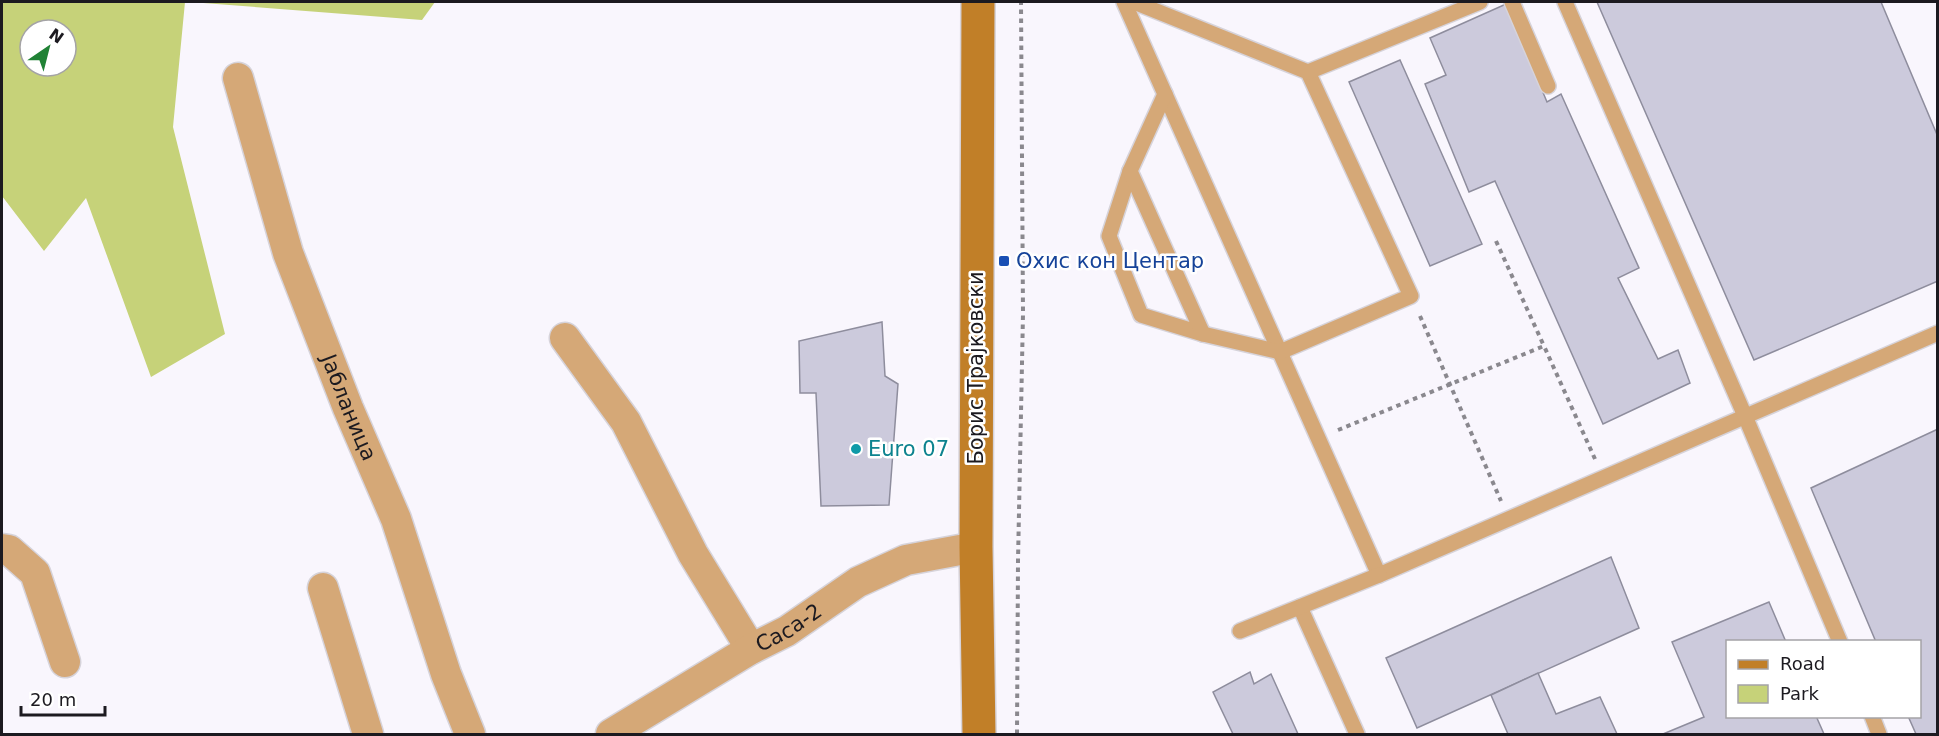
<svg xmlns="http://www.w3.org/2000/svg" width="1939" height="736" viewBox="0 0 1939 736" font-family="'DejaVu Sans',sans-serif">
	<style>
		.green { fill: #c6d279; fill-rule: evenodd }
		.building { fill: #cccadc; stroke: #8e8d9d; stroke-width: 1.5 }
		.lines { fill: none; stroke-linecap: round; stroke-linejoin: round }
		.lane-casing { stroke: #d6d3da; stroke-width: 18 }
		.street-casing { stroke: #d6d3da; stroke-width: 33 }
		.secondary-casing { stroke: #d6d3da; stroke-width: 36 }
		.path { stroke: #8a888e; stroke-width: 4; stroke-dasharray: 4.5 4.5; stroke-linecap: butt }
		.lane { stroke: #d5a877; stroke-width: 15 }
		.street { stroke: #d5a877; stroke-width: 30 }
		.secondary { stroke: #c17f28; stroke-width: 33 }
		.transit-dot { fill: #1a4fb4; stroke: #fff; stroke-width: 2 }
		.culture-dot { fill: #0f9aa8; stroke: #fff; stroke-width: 2 }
		.labels { text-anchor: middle; stroke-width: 5; stroke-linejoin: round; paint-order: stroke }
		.transit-label { font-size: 21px; fill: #164399; stroke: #fff; text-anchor: start }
		.street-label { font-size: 21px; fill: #1c1a20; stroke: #fff }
		.culture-label { font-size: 21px; fill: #0d838f; stroke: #fff; text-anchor: start }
	</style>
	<rect width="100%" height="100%" fill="#f9f6fd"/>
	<!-- green -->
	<g class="green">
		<path d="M2,2H185L173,127L225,334L151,377L86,198L44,251L2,196ZM30,30H66V66H30Z"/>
		<path d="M190,2H435L422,20Z"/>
	</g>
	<!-- building -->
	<g class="building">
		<path d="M1597,2H1881L1938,137V281L1754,360Z"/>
		<path d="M1506,4L1547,102L1561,94L1639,268L1618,278L1658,359L1678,350L1690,383L1603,424L1495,181L1469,192L1425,84L1446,75L1430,38Z"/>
		<path d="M1400,60L1482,244L1430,266L1349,82Z"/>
		<path d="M882,322L885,376L898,384L889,505L821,506L816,393H800L799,341Z"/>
		<path d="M1938,429V734H1916L1908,716H1920V642H1876L1811,488Z"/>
		<path d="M1611,557L1639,628L1417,728L1386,658Z"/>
		<path d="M1769,602L1786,642H1728V716H1816L1824,734H1663L1704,717L1672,642Z"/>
		<path d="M1250,672L1254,684L1271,674L1298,734H1233L1213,692Z"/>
		<path d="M1538,673L1556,714L1600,697L1617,734H1508L1491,695Z"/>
	</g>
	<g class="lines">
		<!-- lane casing -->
		<g class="lane-casing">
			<g id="lane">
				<path d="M1124,2L1379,575L1938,333"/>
				<path d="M1134,2L1308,72L1411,296L1280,352L1203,334L1141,315L1109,236L1130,171L1165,94"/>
				<path d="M1512,2L1548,86"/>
				<path d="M1565,2L1745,416L1840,642"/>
				<path d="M1308,72L1480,2"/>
				<path d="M1130,171L1203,334"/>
				<path d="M1300,607L1357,734"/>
				<path d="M1240,631L1379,575"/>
				<path d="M1872,716L1879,734"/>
			</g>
		</g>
		<!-- street casing -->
		<g class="street-casing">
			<g id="street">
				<path id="s1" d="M238,78L288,253L348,408L396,519L446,674L470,734"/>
				<path d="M565,338L626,422L693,554L751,649"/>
				<path d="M2,549L9,550L35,573L65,662"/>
				<path d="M323,588L368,734"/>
				<path id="s2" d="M611,734L751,649L787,631L858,582L906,560L976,547"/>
			</g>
		</g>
		<!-- secondary casing -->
		<g class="secondary-casing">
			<path id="secondary" d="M978,2L976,547L979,734"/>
		</g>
		<!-- path -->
		<g class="path">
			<path d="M1496,241L1544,346"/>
			<path d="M1420,316L1501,501"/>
			<path d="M1338,430L1544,346L1595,459"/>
			<path d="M1017,734L1018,561L1023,314L1021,2"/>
		</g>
		<!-- lane -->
		<use href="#lane" class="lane"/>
		<!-- street -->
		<use href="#street" class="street"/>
		<!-- secondary -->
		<use href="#secondary" class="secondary"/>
	</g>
	<!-- markers -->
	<rect class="transit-dot" x="998" y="255" width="12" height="12" rx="3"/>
	<circle class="culture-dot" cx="856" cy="449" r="6"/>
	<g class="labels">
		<!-- transit labels -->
		<g class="transit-label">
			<text x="1016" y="268">Охис кон Центар</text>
		</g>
		<!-- street labels -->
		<g class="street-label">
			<text transform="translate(976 368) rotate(-90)" y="7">Борис Трајковски</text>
			<text dy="7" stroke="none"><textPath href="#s1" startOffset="348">Јабланица</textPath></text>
			<text dy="7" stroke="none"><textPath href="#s2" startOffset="207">Саса-2</textPath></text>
		</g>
		<!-- culture labels -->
		<g class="culture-label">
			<text x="868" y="456">Euro 07</text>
		</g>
	</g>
	<!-- border -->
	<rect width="1939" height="736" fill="none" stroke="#1c1a20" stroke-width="6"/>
	<!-- legend -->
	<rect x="1726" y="640" width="195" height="78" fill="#ffffff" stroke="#a4a3a6" stroke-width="1.5"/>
	<rect x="1738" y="660" width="30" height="9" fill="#c17f28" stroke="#a4a3a6" stroke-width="1.5"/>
	<text x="1780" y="670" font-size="18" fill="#1c1a20">Road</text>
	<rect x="1738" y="685" width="30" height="18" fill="#c6d279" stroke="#a4a3a6" stroke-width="1.5"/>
	<text x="1780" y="700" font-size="18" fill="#1c1a20">Park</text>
	<!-- north arrow -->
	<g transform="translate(48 48) rotate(35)"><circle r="28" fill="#ffffff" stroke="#a4a3a6" stroke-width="1.5"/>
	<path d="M0-4.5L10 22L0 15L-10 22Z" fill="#208235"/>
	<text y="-9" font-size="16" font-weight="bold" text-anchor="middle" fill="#1c1a20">N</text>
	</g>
	<!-- scale -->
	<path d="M21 706v9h84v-9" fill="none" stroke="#1c1a20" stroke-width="3"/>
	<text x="30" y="706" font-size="18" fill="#1c1a20" stroke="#ffffff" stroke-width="4.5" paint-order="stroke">20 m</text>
</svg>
